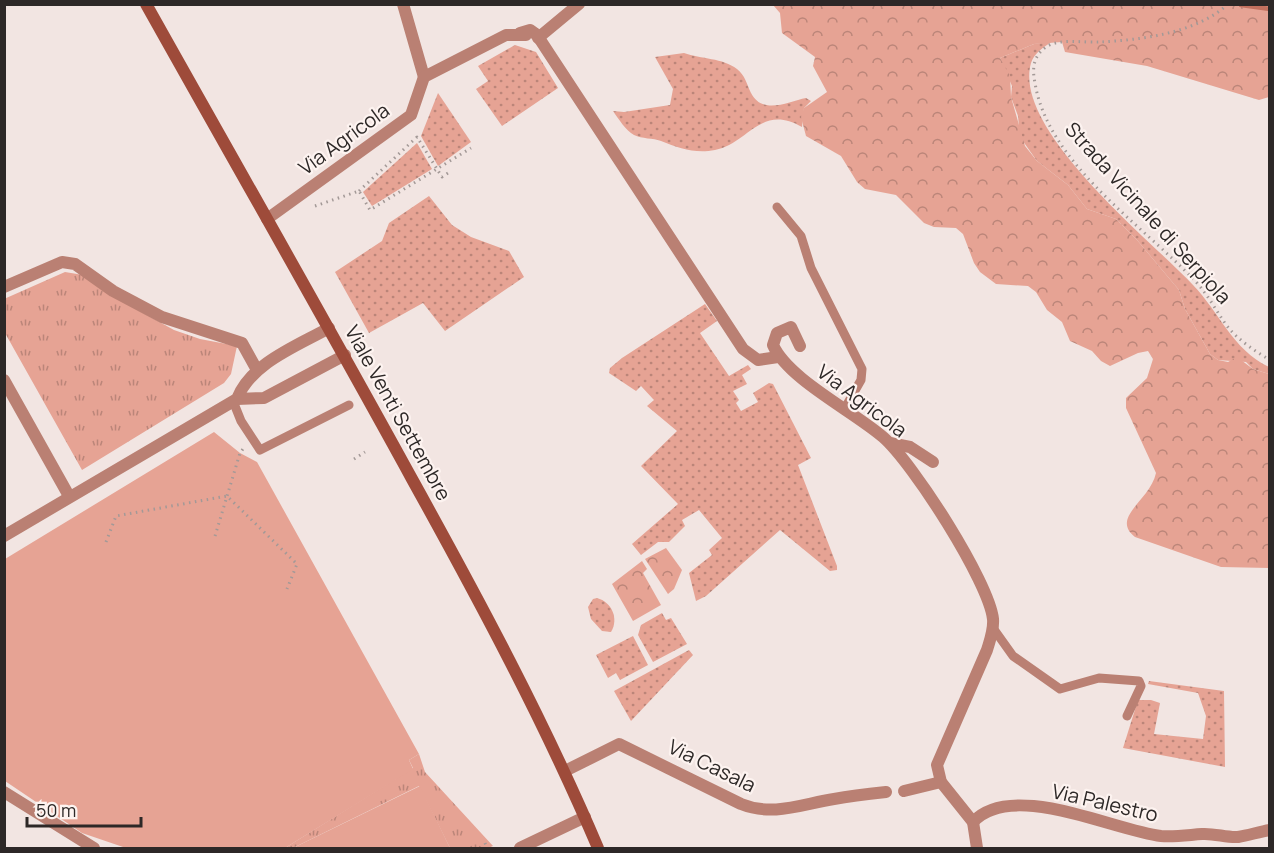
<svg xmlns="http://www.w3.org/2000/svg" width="1274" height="853" viewBox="0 0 1274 853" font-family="Manrope,sans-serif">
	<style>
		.grass { fill: url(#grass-dots) }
		.forest { fill: url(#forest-crowns) }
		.park { fill: url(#park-tufts) }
		.garden { fill: #e6a394 }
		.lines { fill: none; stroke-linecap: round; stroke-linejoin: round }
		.stream { stroke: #c2705e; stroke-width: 4.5 }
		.path { stroke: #a39997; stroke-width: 3; stroke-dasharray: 1.5 4.5; stroke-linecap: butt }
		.service { stroke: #ba8073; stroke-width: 9 }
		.minor { stroke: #ba8073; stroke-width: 12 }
		.secondary { stroke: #9e4b3a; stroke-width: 12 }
		.labels { text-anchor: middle; stroke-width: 4.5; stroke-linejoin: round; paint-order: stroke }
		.street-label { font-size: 20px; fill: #2d2827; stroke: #fdf3f0 }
	</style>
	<defs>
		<pattern id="grass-dots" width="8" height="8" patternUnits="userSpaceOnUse" patternTransform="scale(1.5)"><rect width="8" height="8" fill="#e6a394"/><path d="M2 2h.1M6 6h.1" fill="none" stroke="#bb8579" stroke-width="1.8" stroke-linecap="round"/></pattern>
		<pattern id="forest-crowns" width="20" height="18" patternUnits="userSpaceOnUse" patternTransform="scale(1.5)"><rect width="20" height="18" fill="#e6a394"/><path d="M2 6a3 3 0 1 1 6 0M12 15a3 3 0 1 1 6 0" fill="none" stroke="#bb8579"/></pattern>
		<pattern id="park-tufts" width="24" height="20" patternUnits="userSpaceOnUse" patternTransform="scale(1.5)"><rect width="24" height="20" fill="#e6a394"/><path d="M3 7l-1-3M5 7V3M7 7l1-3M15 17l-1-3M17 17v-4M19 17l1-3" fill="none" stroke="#bb8579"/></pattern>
	</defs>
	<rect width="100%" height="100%" fill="#f2e5e2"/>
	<!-- grass -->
	<g class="grass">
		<path d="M1053,41C1045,46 1034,53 1031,63C1012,130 1151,240 1193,285C1220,313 1232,349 1269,367V374L1253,369L1246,362L1218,360L1210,354L1185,309L1179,290L1137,240L1116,219L1087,209L1068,185L1037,161L1020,137L1018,116L1011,97L1012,86L1000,58L1034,44Z"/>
		<path d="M515,45L536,52L558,88L502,126L476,89L488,81L478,66Z"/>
		<path d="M684,53C701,59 723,58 737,69C745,75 747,85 751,93C763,116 789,101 806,98L811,101L804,108L802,127C761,103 749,143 715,150C695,154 679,148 661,141C653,138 642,139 634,135C626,131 618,118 613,111L624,112L670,105L673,89L655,57Z"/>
		<path d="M438,93L471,142L438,166L421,136Z"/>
		<path d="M417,143L432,169L372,206L363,192Z"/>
		<path d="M429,196L452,225L471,237L509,251L524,277L445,331L423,303L369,333L335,272L382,241L389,223Z"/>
		<path d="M705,304L717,321L700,333L729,376L748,365L751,369L742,375L747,384L733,391L739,400L736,403L741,411L758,402L753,393L769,383L773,384L811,458L798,465L837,566V570L830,571L780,530L706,596L696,601L689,573L712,555L709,550L722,538L699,510L682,520L685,526L669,542H658L641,555L632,544L678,504L641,466L677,431L647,406L654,400L641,386L636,391L609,373L610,368L622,358Z"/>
		<path d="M597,598C612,602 619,619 611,632L602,631L591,619L588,607L593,599Z"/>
		<path d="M662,613L666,620L671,618L687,644L653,662L638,635L641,625Z"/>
		<path d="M633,636L648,665L620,680L616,673L608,678L596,655Z"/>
		<path d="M689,650L693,655L631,721L614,691Z"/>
		<path d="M1149,681L1224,691L1225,767L1123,748L1138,700H1151L1160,703L1154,734L1203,739L1206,716L1198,693L1148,684Z"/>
	</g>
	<!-- forest -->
	<g class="forest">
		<path d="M773,5H1269V97L1259,100L1147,66L1065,52L1062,42L1034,44L1000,58L1010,76L1011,97L1025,146L1037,161L1068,185L1087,209L1116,219L1137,240L1179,290L1185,309L1210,354L1218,360L1228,362L1237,357L1253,369L1269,374V568L1221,567L1135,537C1110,517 1150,501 1156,473L1126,408V398L1147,378L1153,359L1148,351L1138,353L1110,366L1101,361L1092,351L1070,341L1062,322L1047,310L1036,292L1028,286L996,284L980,272L974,263L963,234L956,228L934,227L924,223L896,195L865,189L857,182L841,156L806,136L801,117L804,108L827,92L813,66L815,57L782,33L780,13Z"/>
		<path d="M666,548L682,570L674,589L668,594L645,559Z"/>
		<path d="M642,561L647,569L643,573L661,605L633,621L612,584Z"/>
	</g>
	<!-- park -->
	<g class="park">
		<path d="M65,272L83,275L123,302L174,330L200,339L237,346L231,374L224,383L82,470L5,333L4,299Z"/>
		<path d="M419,754L425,772L493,846L488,848H450L419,786L293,848H285L413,768L409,760Z"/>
	</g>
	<!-- garden -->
	<g class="garden">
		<path d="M214,432L240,453L257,462L419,754L409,760L413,769L285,848H126L82,833L5,781V559Z"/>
		<path d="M420,786L450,848H293Z"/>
	</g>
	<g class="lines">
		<!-- stream -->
		<path class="stream" d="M1241,5L1270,9"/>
		<!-- path -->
		<g class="path">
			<path d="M1228,4C1197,33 1141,40 1100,42C1084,43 1059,38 1046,47C1033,56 1032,69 1035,83C1048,164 1143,225 1196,282C1209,296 1216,311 1227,326C1238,340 1255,351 1270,360"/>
			<path d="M359,191L417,137L442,177L451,171"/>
			<path d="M315,206L359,191L370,210L471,148"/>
			<path d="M354,459L365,452"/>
			<path d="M215,536L240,453L245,446"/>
			<path d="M106,542L116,516L227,496L297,564L287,589"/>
			<path d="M485,843L487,848"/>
		</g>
		<!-- service -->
		<g class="service">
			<path d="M777,207L801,236L811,268L862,369L861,380L845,408"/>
			<path d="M233,401L241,421L260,450L349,405"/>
			<path d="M993,628L1013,656L1060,689L1099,678L1139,681L1141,686L1127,716"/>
		</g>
		<!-- minor -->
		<g class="minor">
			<path d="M403,4L424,77"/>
			<path d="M520,33L530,30L537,35L743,349L758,360L778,357"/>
			<path d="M538,38L579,4"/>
			<path d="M267,219L411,115L424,77L506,35H526"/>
			<path d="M4,287L62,262L75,264L113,291L162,317L242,343L257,370"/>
			<path d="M800,346L791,327L777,333L773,345C788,379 853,411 883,437C913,463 989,582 993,619C994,630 990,640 987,650L937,765L941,782L973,822L977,848"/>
			<path d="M4,380L69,496"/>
			<path d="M237,399L264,398L345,355"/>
			<path d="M890,443L910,447L933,462"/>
			<path d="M4,536L237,399C251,363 297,346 329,328"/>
			<path d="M565,771L619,744L741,804C773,817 802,804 834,799C851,796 868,794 886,792"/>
			<path d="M904,791L941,782"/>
			<path d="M4,792L94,848"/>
			<path d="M973,822C1011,780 1113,830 1161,836C1175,837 1188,835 1202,834C1214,833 1227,838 1238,837C1249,835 1259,832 1270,830"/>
			<path d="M520,848L585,817"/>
		</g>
		<!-- secondary -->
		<path class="secondary" d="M146,4C235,163 325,320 412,479C479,600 544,721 598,848"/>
	</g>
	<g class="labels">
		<!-- street labels -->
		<g class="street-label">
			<text transform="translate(344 139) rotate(-36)" y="7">Via Agricola</text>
			<text transform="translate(1148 213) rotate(48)" y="7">Strada Vicinale di Serpiola</text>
			<text transform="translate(862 401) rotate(37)" y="7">Via Agricola</text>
			<text transform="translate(398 413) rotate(61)" y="7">Viale Venti Settembre</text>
			<text transform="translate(712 766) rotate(26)" y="7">Via Casala</text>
			<text transform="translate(1105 803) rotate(13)" y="7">Via Palestro</text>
		</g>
	</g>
	<!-- border -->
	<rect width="1274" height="853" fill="none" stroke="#2d2827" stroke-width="12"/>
	<!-- scale -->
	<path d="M27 817v9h114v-9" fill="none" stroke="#2d2827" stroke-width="3"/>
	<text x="36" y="817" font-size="18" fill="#2d2827" stroke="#fdf3f0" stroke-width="4.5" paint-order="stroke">50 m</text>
</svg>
